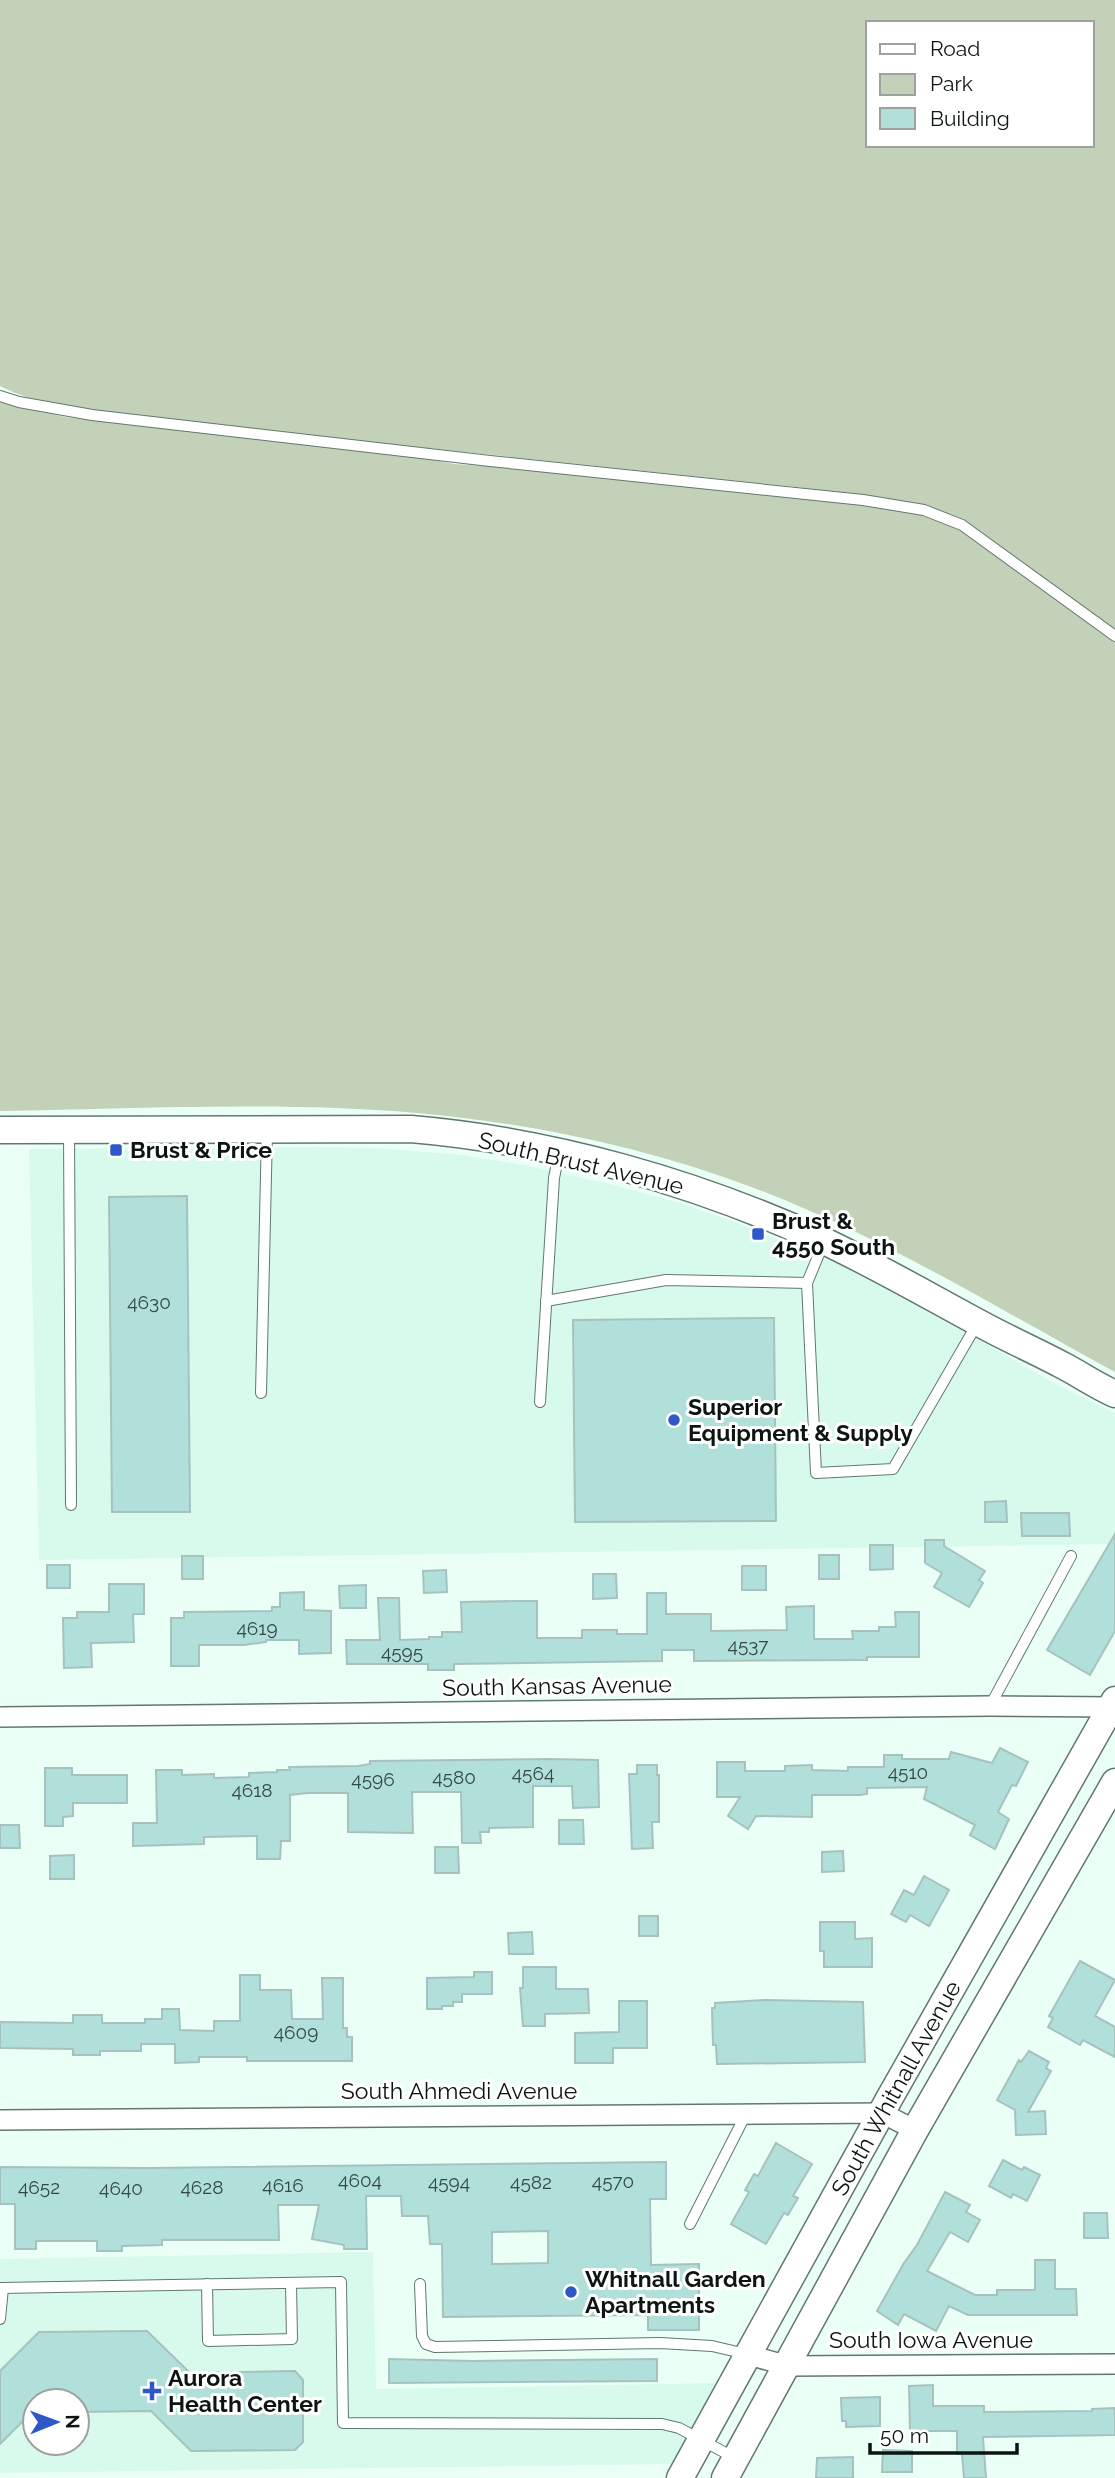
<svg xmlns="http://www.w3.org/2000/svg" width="1115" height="2478" viewBox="0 0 1115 2478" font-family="Raleway,sans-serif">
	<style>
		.built { fill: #d7faec; fill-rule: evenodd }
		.green { fill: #c4d1b9; fill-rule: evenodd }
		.building { fill: #b1e0db; stroke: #a6c2bf; stroke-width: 2; fill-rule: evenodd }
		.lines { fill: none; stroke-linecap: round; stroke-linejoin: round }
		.lane-casing { stroke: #61786f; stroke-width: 12 }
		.street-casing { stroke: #61786f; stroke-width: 22 }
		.secondary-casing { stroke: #61786f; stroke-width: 29 }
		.lane { stroke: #fff; stroke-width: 10 }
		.street { stroke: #fff; stroke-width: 19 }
		.secondary { stroke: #fff; stroke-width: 26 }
		.poi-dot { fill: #2e57c7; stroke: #fff; stroke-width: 2.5 }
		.labels { text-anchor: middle; stroke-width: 6; stroke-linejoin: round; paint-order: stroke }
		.number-label { font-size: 19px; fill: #354844 }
		.poi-label { font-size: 23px; font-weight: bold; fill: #0c1512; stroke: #fff; text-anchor: start }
		.street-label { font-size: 23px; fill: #0c1512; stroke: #fff }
	</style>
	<rect width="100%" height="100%" fill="#eafff6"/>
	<!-- built -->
	<g class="built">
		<path d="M315,1147L376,1148L463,1155L529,1166L614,1185L683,1204L740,1224L839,1265L921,1307L1056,1384L1115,1413V1544L39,1560L29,1149Z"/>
		<path d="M373,2252L376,2389L718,2383L672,2464L0,2473V2259ZM35,2401H77V2443H35Z"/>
	</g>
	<!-- green -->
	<g class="green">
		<path d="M0,0H1115V630L956,517C905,496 849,494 795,487L124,416C81,409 39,406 0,386ZM868,23H1092V145H868Z"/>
		<path d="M0,402L65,417L424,458L454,464L537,469L855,503L919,513L962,530L1115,641V1372C997,1308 881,1236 754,1188C648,1148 531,1123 417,1113C280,1101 137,1109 0,1111Z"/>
	</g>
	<!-- building -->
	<g class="building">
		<path d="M187,1196L190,1512H112L109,1197Z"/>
		<path d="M774,1318L776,1521L575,1522L573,1320Z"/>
		<path d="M1006,1501L1007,1522H985V1502Z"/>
		<path d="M1021,1513H1069L1070,1536H1022Z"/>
		<path d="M1115,1534V1631L1090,1675L1047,1650Z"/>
		<path d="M925,1540H944V1546L985,1571L979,1580L983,1583L969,1607L934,1587L942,1573L925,1563Z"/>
		<path d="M870,1545H893V1569L870,1570Z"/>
		<rect x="819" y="1555" width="20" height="24"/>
		<rect x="182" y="1556" width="21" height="23"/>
		<rect x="47" y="1565" width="23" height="23"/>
		<rect x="742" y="1566" width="24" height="24"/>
		<path d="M446,1570L447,1592L424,1593L423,1571Z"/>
		<path d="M593,1574H616L617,1598L593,1599Z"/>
		<path d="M109,1584H144V1614H133L134,1642L91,1643L92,1667L64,1668L63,1618H77V1612H109Z"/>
		<path d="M366,1585V1608H340L339,1586Z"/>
		<path d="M304,1592V1610L331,1611V1653L299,1654V1640H266V1642L244,1645H199V1666H171V1618H184V1612L272,1611V1607H280V1593Z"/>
		<path d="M647,1593H666V1614H711V1631L787,1630L786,1607L814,1606V1639H853L852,1631H879V1627H896L895,1612H919V1657H867V1660L694,1661V1650H662V1661L454,1664V1670H428V1664H347L346,1640H380L378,1598H399L400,1640L429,1639V1637H442V1632H462L461,1602L517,1601H537V1638H582V1630H617V1634H647Z"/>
		<path d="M1000,1748L1028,1762L1016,1786L1012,1785L998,1812L1009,1819L995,1849L970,1835L975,1825L924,1799L927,1787L867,1788V1794L860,1795H812V1817L756,1816L748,1829L728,1816L740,1797H717V1762H745V1771H785V1766L812,1765V1770L848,1771V1767H884V1755H902V1759H949L951,1752L992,1763Z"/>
		<path d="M549,1759L598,1760L599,1807L573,1808L572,1786H533V1827L489,1828V1832H480L481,1843H462L461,1792H412L413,1833L348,1832V1793H307L290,1795V1841H281L280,1859H257V1836L204,1837V1844L133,1846V1823H157L156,1770H182V1775L214,1774V1778L249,1777V1773L277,1772V1770H290L289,1767L358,1766L370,1764V1761Z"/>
		<path d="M637,1765H657V1775H659V1822H652L653,1848L632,1849L629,1774H637Z"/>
		<path d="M45,1768H72V1775H127V1803H73V1816L63,1817V1826H45Z"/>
		<path d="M559,1820H583L584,1844H559Z"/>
		<path d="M0,1825H19L20,1848H0Z"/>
		<path d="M435,1847H458L459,1873H435Z"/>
		<path d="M843,1851L844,1871L822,1872V1852Z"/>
		<path d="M74,1855V1879H50V1856Z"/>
		<path d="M924,1876L949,1890L929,1926L910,1915L906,1922L891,1914L904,1890L914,1895Z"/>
		<rect x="639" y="1916" width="19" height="20"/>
		<path d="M820,1922H855V1939L872,1938V1967H824V1951H820Z"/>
		<path d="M532,1932L533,1954H509L508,1933Z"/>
		<path d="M1080,1961L1115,1980L1095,2016L1115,2027V2057L1083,2040L1080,2045L1048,2027L1053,2018L1049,2016Z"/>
		<path d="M523,1967H556V1989H588L589,2013L545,2014V2026H523L520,1988H523Z"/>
		<path d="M474,1972H492V1994H462V2002H453V2006H442V2009H427V1978L474,1977Z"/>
		<path d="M240,1975H260V1990H291L292,2019H323L322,1978H343V2028H347V2037H352V2061H247V2057H199V2062L175,2063V2044H141V2051H100V2055H73V2049L0,2048V2022L73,2023V2015H102V2023H145V2019H162V2009H179L180,2030L214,2031V2021H240Z"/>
		<path d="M765,2000L863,2002L865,2062L717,2064L716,2045H713L712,2008H715V2003Z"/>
		<path d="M619,2001H647V2048H613V2063H575V2033L619,2032Z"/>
		<path d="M1029,2051L1049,2062L1046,2068L1051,2071L1028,2112L1045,2111L1046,2134L1016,2135L1015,2110L997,2100L1019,2060L1021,2062Z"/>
		<path d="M776,2143L812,2164L793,2196L798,2198L788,2215L784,2213L766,2244L731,2224L749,2192L745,2190L754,2174L758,2176Z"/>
		<path d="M1003,2160L1022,2170L1024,2167L1040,2175L1027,2201L1013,2194L1011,2198L989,2186Z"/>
		<path d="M666,2162V2199H650L651,2265L699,2264V2330H648V2315L443,2317L442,2244H430L428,2216H402L401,2196H366L367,2249H344V2245L312,2239L319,2205H278L279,2240H162V2245L122,2246V2251H97V2241H36V2249H15V2204H0V2167L149,2168ZM548,2231V2263L492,2264V2232Z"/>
		<path d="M945,2192L970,2205L966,2212L980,2220L968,2242L950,2232L927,2271L975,2295H997V2290H1035V2260H1055V2289H1076L1077,2315H968L949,2306L936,2331L904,2314L898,2325L877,2311L904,2263L917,2245Z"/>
		<path d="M1084,2213H1107L1108,2238H1084Z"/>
		<path d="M147,2331L190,2373L295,2371L303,2380V2442L295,2450L191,2451L151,2411L77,2412V2401H35V2409L0,2444V2371L39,2332Z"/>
		<path d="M389,2359L473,2361L657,2359V2381L389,2383Z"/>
		<path d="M933,2385V2406H984V2412L1092,2411V2409L1115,2408V2435L983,2437L986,2478H964L962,2454H957V2431H910L909,2386Z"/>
		<path d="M880,2397V2426L846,2427V2421H842L841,2398Z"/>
		<path d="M883,2450L912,2451V2472H882Z"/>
		<path d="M853,2457V2478H816L817,2458Z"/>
	</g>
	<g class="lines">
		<!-- lane casing -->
		<g class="lane-casing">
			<g id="lane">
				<path d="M0,396L19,402L92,415L490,461L863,500L924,510L962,525L1115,636"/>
				<path d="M69,1130L71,1505"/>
				<path d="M824,1242L807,1283L816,1473L893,1469L977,1324"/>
				<path d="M546,1301L666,1280L807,1283"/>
				<path d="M261,1393L267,1132"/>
				<path d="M540,1402L554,1178L559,1153"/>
				<path d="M990,1706L1071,1556"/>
				<path d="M690,2224L746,2114"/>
				<path d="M207,2284L208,2341L292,2339L291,2283"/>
				<path d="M420,2284L422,2336L426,2344L435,2347L660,2343L712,2346L746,2354"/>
				<path d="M0,2288L341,2282L343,2423L662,2424L679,2428L735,2458"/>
				<path d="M0,2319L3,2288"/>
			</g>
		</g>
		<!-- street casing -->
		<g class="street-casing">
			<g id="street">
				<path d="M0,1717L990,1706L1115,1707"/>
				<path d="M0,2120L882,2113L915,2130"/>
				<path d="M749,2355L788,2366L1115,2364"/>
			</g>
		</g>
		<!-- secondary casing -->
		<g class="secondary-casing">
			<g id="secondary">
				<path d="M0,1130L411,1129C552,1141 695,1182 824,1241C877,1266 927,1295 979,1323C1006,1338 1036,1351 1064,1366C1081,1375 1097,1386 1115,1394"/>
				<path d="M680,2478L889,2099L1115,1700"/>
				<path d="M725,2478L915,2130L1115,1782"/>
			</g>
		</g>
		<!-- lane -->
		<use href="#lane" class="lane"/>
		<!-- street -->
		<use href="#street" class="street"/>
		<!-- secondary -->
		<use href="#secondary" class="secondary"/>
	</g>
	<!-- markers -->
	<g class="poi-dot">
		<rect x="109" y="1143" width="14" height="14" rx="3.5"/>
		<rect x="751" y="1227" width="14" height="14" rx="3.5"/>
		<circle cx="674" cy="1420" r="7"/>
		<circle cx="571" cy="2292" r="7"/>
		<path d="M148.5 2380.5h7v7h7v7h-7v7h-7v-7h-7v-7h7z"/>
	</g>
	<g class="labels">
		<!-- number labels -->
		<g class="number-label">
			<text x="149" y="1309">4630</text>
			<text x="257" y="1635">4619</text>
			<text x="748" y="1652">4537</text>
			<text x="402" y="1659">4595</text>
			<text x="908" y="1779">4510</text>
			<text x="533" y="1780">4564</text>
			<text x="454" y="1784">4580</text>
			<text x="373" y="1786">4596</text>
			<text x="252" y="1797">4618</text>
			<text x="296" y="2039">4609</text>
			<text x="360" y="2187">4604</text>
			<text x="613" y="2188">4570</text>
			<text x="449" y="2189">4594</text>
			<text x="531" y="2189">4582</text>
			<text x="283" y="2192">4616</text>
			<text x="39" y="2194">4652</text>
			<text x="202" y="2194">4628</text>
			<text x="121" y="2195">4640</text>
		</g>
		<!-- poi labels -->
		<g class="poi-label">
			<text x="130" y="1158">Brust &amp; Price</text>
			<text x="772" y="1229">Brust &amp;<tspan x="772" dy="26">4550 South</tspan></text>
			<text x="688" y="1415">Superior<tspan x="688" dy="26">Equipment &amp; Supply</tspan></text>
			<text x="585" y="2287">Whitnall Garden<tspan x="585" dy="26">Apartments</tspan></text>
			<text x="168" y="2386">Aurora<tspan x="168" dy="26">Health Center</tspan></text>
		</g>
		<!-- street labels -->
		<g class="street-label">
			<text transform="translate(581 1163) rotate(13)" y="8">South Brust Avenue</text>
			<text transform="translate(557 1686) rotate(-1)" y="8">South Kansas Avenue</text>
			<text transform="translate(896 2088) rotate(-61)" y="8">South Whitnall Avenue</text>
			<text x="459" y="2099">South Ahmedi Avenue</text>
			<text x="931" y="2348">South Iowa Avenue</text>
		</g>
	</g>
	<!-- legend -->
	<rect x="866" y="21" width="228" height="126" fill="#ffffff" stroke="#9ea1a0" stroke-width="2"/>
	<rect x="880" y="44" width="35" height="10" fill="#ffffff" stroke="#9ea1a0" stroke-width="2"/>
	<text x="930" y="56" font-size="21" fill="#0c1512">Road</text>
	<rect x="880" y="74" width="35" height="21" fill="#c4d1b9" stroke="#9ea1a0" stroke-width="2"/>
	<text x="930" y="91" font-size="21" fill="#0c1512">Park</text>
	<rect x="880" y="108" width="35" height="21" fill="#b1e0db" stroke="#9ea1a0" stroke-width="2"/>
	<text x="930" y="126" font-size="21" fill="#0c1512">Building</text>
	<!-- north arrow -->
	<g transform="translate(56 2422) rotate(89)"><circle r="33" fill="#ffffff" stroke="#9ea1a0" stroke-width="2"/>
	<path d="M0-5L12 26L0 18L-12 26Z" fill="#2e57c7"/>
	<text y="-10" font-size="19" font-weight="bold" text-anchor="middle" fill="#0c1512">N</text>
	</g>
	<!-- scale -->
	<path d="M870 2443v10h147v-10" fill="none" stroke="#0c1512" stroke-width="3.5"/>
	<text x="880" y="2443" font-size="21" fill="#0c1512" stroke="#ffffff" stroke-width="5" paint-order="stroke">50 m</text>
</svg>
